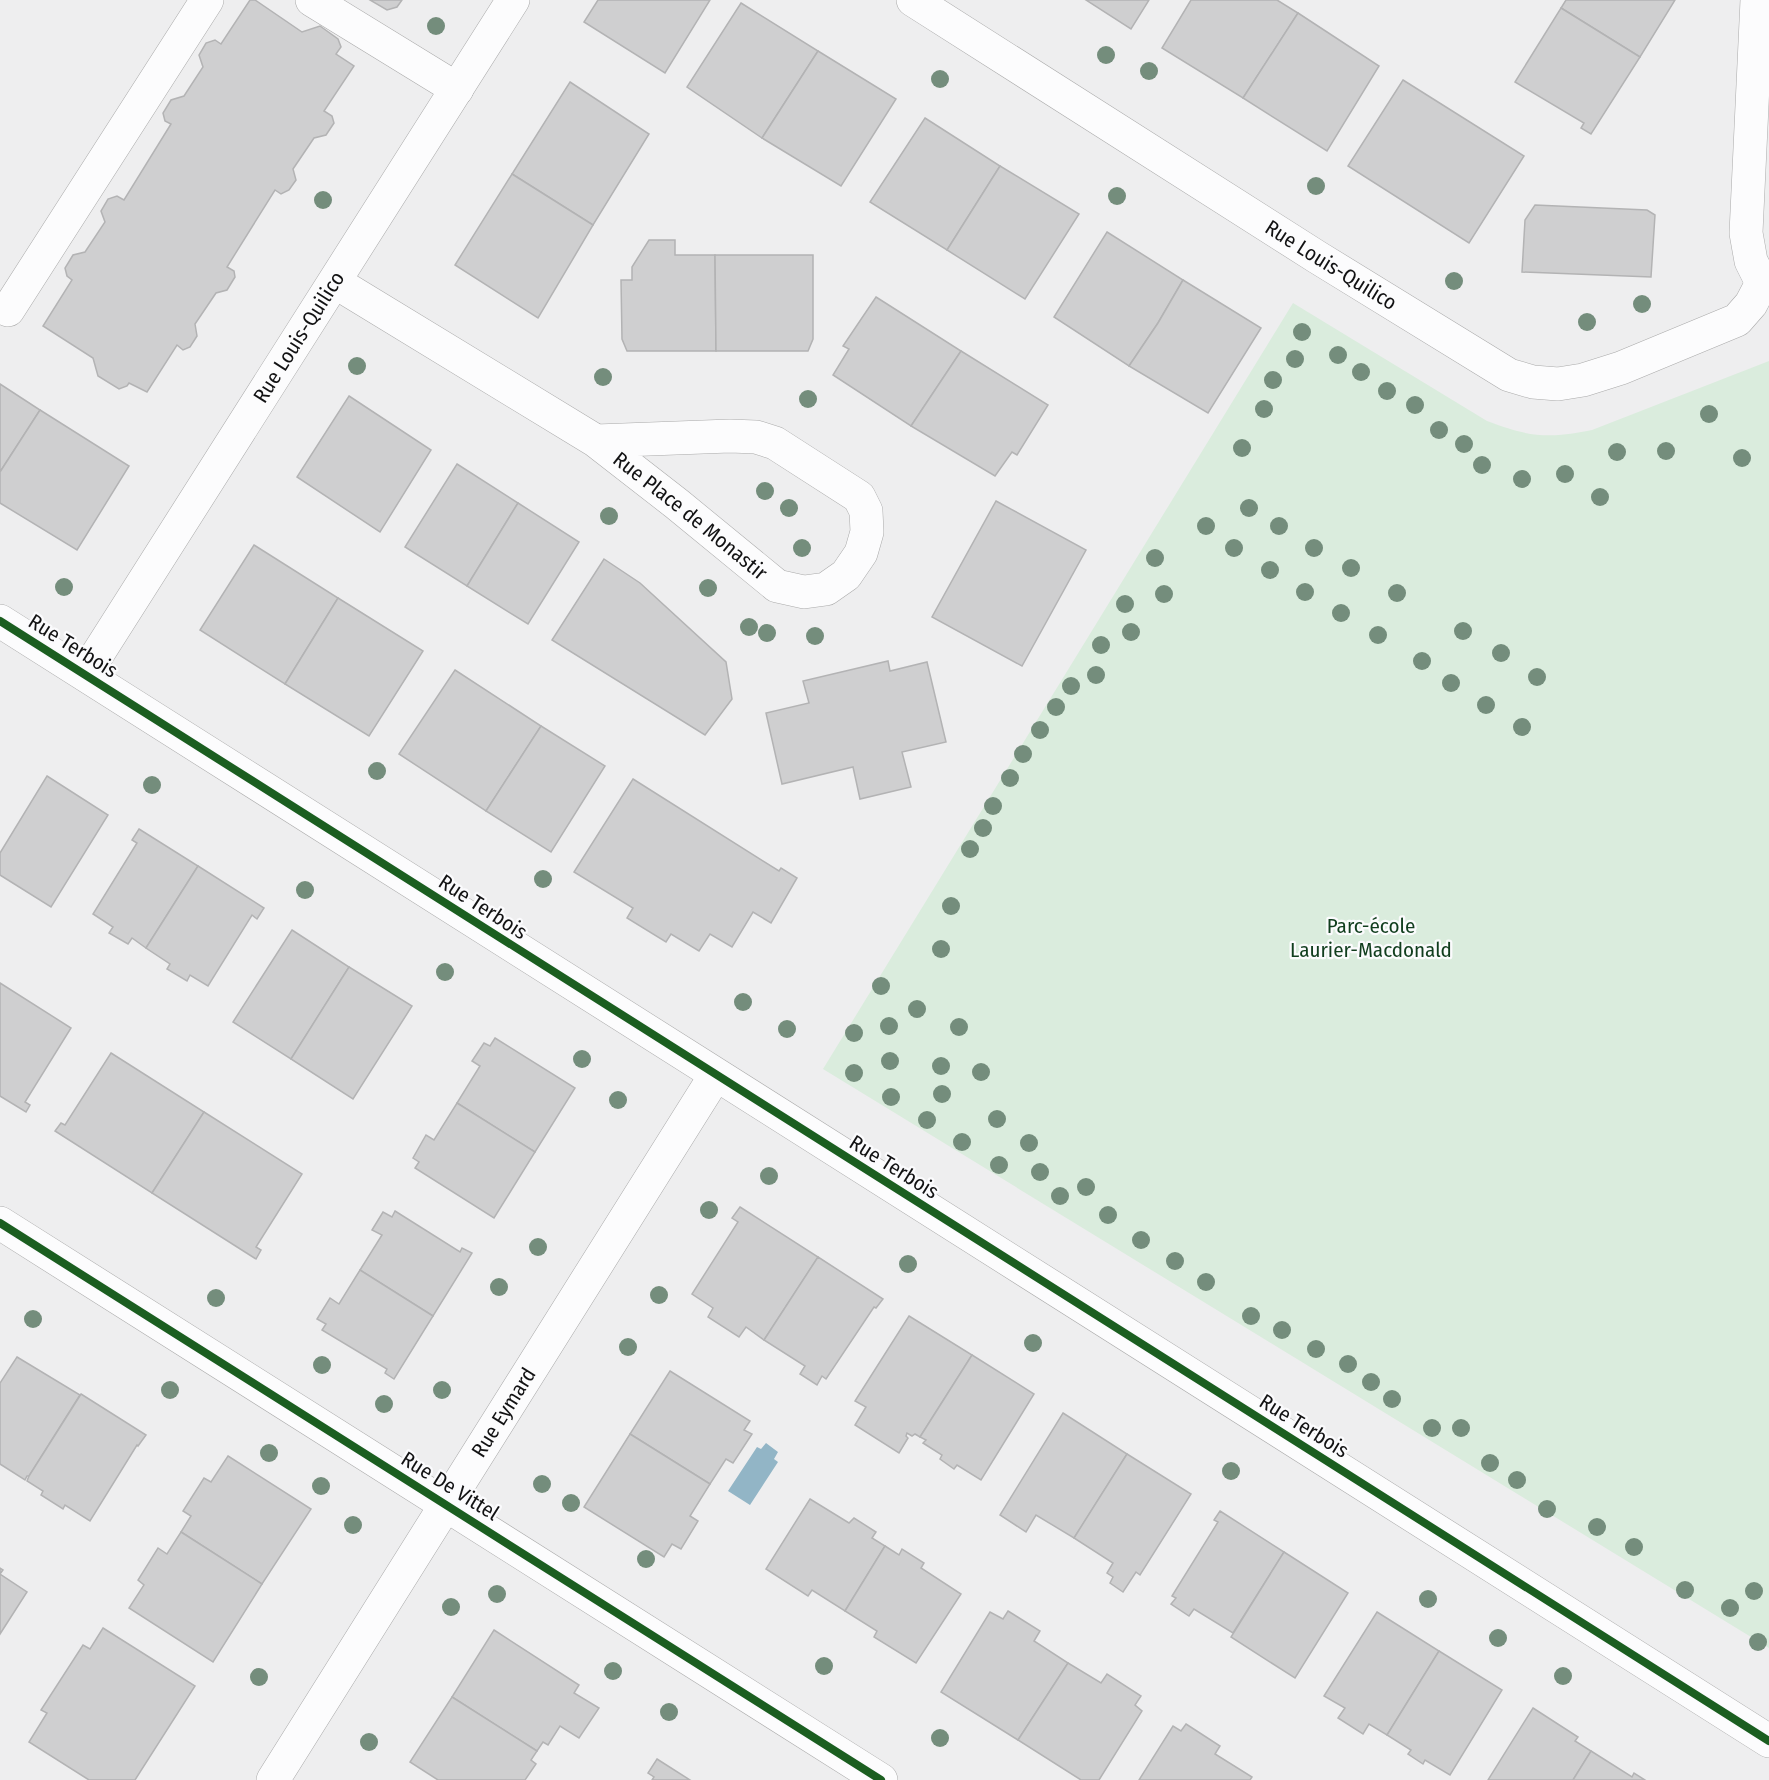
<svg xmlns="http://www.w3.org/2000/svg" width="1769" height="1780" viewBox="0 0 1769 1780" font-family="'Fira Sans Condensed',sans-serif">
	<style>
		.green { fill: #daecdd }
		.water { fill: #92b5c6 }
		.building { fill: #cfcfd0; stroke: #b3b3b4; stroke-width: 1.5 }
		.lines { fill: none; stroke-linecap: round; stroke-linejoin: round }
		.minor-casing { stroke: #aaa; stroke-width: 34 }
		.minor { stroke: #fcfcfd; stroke-width: 33 }
		.cycleway-casing { stroke: #fbfbfd; stroke-width: 11 }
		.cycleway { stroke: #1b5e20; stroke-width: 8 }
		.tree { fill: #748d7c }
		.labels { text-anchor: middle; stroke-width: 4.5; stroke-linejoin: round; paint-order: stroke }
		.street-label { font-size: 21px; fill: #121213; stroke: #fbfbfd }
		.park-label { font-size: 21px; fill: #113e1e; stroke: #fbfbfd }
	</style>
	<rect width="100%" height="100%" fill="#eeeeef"/>
	<!-- green -->
	<path class="green" d="M1293,303L1487,421C1529,437 1548,439 1592,430L1769,361V1648L823,1069Z"/>
	<!-- water -->
	<path class="water" d="M766,1443L778,1452L774,1459L778,1462L750,1505L728,1491L757,1447L761,1449Z"/>
	<!-- building -->
	<g class="building">
		<path d="M250,0H255L302,32L320,26L338,39L341,47L336,54L354,66L324,111L332,116L334,123L326,135L314,138L293,169L296,180L289,190L281,194L275,190L227,267L234,271L235,277L227,290L216,293L195,324L197,336L190,347L183,350L177,345L147,392L129,383L127,386L119,389L98,376L93,358L43,326L72,280L67,276L65,268L73,255L85,252L105,222L101,211L108,199L117,196L124,200L171,124L165,121L163,113L171,100L184,96L203,67L199,55L206,43L215,40L221,44Z"/>
		<path d="M370,0H402L397,7L387,10Z"/>
		<path d="M598,0H710L665,73L584,22Z"/>
		<path d="M1086,0H1149L1131,29Z"/>
		<path d="M1191,0H1277L1298,13L1243,98L1162,48Z"/>
		<path d="M1566,0H1675L1640,57L1561,8Z"/>
		<path d="M741,3L818,51L762,138L687,87Z"/>
		<path d="M1561,8L1640,57L1591,134L1581,128L1584,123L1515,82Z"/>
		<path d="M1298,13L1379,66L1327,151L1243,98Z"/>
		<path d="M818,51L896,99L841,186L762,138Z"/>
		<path d="M1403,80L1524,156L1469,243L1348,166Z"/>
		<path d="M570,82L649,134L593,225L512,174Z"/>
		<path d="M925,118L1000,166L947,250L870,202Z"/>
		<path d="M1000,166L1079,214L1025,299L947,250Z"/>
		<path d="M512,174L593,225L538,318L455,265Z"/>
		<path d="M1535,205L1647,210L1655,215L1651,277L1522,272L1525,220Z"/>
		<path d="M1107,232L1183,280L1158,323L1129,366L1054,317Z"/>
		<path d="M649,240H675V255H715L716,351H627L622,339L621,280H632V267Z"/>
		<path d="M715,255H813V339L808,351H716Z"/>
		<path d="M1183,280L1261,328L1208,413L1129,366L1158,323Z"/>
		<path d="M876,297L961,351L911,426L833,375L849,349L843,346Z"/>
		<path d="M961,351L1048,405L1017,455L1012,452L995,476L911,426Z"/>
		<path d="M0,384L40,410L0,472Z"/>
		<path d="M349,396L431,450L380,532L297,477Z"/>
		<path d="M40,410L129,466L77,550L0,503V472Z"/>
		<path d="M457,464L518,503L467,586L405,547Z"/>
		<path d="M996,501L1086,550L1022,666L932,617Z"/>
		<path d="M518,503L579,542L528,624L467,586Z"/>
		<path d="M254,545L338,598L285,684L200,630Z"/>
		<path d="M604,559L640,583L726,662L732,699L705,735L552,640Z"/>
		<path d="M338,598L423,651L369,736L285,684Z"/>
		<path d="M888,661L890,671L927,662L946,742L902,752L911,787L860,799L853,767L782,784L766,713L809,703L803,681Z"/>
		<path d="M455,670L541,726L486,811L399,754Z"/>
		<path d="M541,726L605,766L551,852L486,811Z"/>
		<path d="M47,776L108,815L51,907L0,875V853Z"/>
		<path d="M633,779L779,871L781,868L797,878L771,923L753,912L732,947L710,934L699,951L671,934L666,942L627,918L633,908L574,872Z"/>
		<path d="M139,829L198,866L146,948L132,938L128,944L109,933L113,927L93,914L137,843L132,840Z"/>
		<path d="M198,866L264,908L257,919L252,915L208,986L190,975L187,981L167,969L170,964L146,948Z"/>
		<path d="M292,930L349,967L291,1059L233,1022Z"/>
		<path d="M349,967L412,1006L353,1099L291,1059Z"/>
		<path d="M0,983L71,1028L25,1102L30,1105L26,1112L0,1096Z"/>
		<path d="M495,1038L575,1088L535,1152L457,1103L480,1066L472,1061L484,1043L490,1046Z"/>
		<path d="M111,1053L204,1112L152,1193L55,1131L61,1123L65,1125Z"/>
		<path d="M457,1103L535,1152L494,1218L415,1168L419,1162L413,1158L426,1135L434,1140Z"/>
		<path d="M204,1112L302,1174L256,1247L261,1250L256,1259L152,1193Z"/>
		<path d="M740,1207L818,1257L764,1340L746,1327L739,1337L708,1317L713,1308L692,1294L738,1222L732,1218Z"/>
		<path d="M395,1211L460,1252L462,1248L472,1253L433,1316L360,1270L382,1235L372,1230L383,1212L392,1217Z"/>
		<path d="M818,1257L883,1299L876,1308L874,1307L826,1379L822,1376L817,1385L800,1374L805,1366L764,1340Z"/>
		<path d="M360,1270L433,1316L394,1379L385,1373L387,1369L322,1330L326,1324L317,1319L330,1298L339,1304Z"/>
		<path d="M909,1316L972,1355L920,1437L915,1434L912,1436L907,1433L906,1436L908,1438L899,1453L855,1425L866,1407L855,1401Z"/>
		<path d="M972,1355L1034,1394L981,1480L957,1465L954,1469L940,1459L942,1455L923,1443L926,1440L920,1437Z"/>
		<path d="M17,1357L80,1395L29,1476H27L25,1480L0,1464V1383Z"/>
		<path d="M670,1371L750,1421L744,1430L752,1434L733,1463L726,1459L710,1484L630,1434Z"/>
		<path d="M81,1394L146,1435L138,1446L137,1445L90,1521L65,1505L63,1509L41,1495L43,1491L27,1481L29,1476Z"/>
		<path d="M1063,1413L1127,1454L1074,1538L1036,1515L1026,1532L1000,1515Z"/>
		<path d="M630,1434L710,1484L690,1516L698,1521L681,1549L672,1544L664,1557L584,1507Z"/>
		<path d="M1127,1454L1191,1494L1140,1575L1136,1572L1123,1592L1110,1583L1113,1577L1107,1573L1113,1563L1074,1538Z"/>
		<path d="M228,1456L311,1509L262,1584L181,1532L191,1516L183,1511L204,1478L211,1482Z"/>
		<path d="M810,1499L849,1523L854,1518L876,1532L872,1538L885,1546L845,1611L812,1590L808,1596L766,1569Z"/>
		<path d="M1220,1511L1284,1552L1233,1633L1194,1609L1189,1616L1171,1604L1176,1598L1172,1596L1218,1522L1214,1520Z"/>
		<path d="M181,1532L262,1584L213,1662L129,1608L144,1585L138,1580L158,1548L167,1554Z"/>
		<path d="M885,1546L899,1555L902,1549L924,1563L921,1568L961,1594L916,1663L874,1637L877,1631L845,1611Z"/>
		<path d="M1284,1552L1348,1593L1295,1678L1231,1637Z"/>
		<path d="M0,1568L3,1570L0,1574L27,1592L0,1634Z"/>
		<path d="M1008,1611L1040,1631L1034,1641L1068,1663L1018,1740L941,1692L990,1612L1003,1619Z"/>
		<path d="M1377,1612L1439,1651L1387,1735L1369,1724L1363,1734L1338,1718L1345,1708L1324,1696Z"/>
		<path d="M103,1628L195,1686L135,1780H89L29,1742L47,1713L41,1710L83,1645L90,1649Z"/>
		<path d="M494,1630L579,1685L574,1693L599,1708L579,1738L560,1726L548,1745L543,1742L537,1751L452,1697Z"/>
		<path d="M1439,1651L1502,1690L1450,1775L1425,1760L1423,1764L1408,1754L1411,1750L1387,1735Z"/>
		<path d="M1068,1663L1101,1683L1107,1674L1141,1696L1135,1705L1142,1711L1099,1780H1081L1018,1740Z"/>
		<path d="M452,1697L537,1751L531,1760L536,1764L525,1780H438L410,1762Z"/>
		<path d="M1533,1708L1578,1737L1575,1741L1591,1751L1573,1780H1488Z"/>
		<path d="M1186,1724L1220,1746L1215,1754L1252,1777L1250,1780H1139L1173,1726L1181,1731Z"/>
		<path d="M1591,1751L1632,1777L1634,1773L1645,1780H1573Z"/>
		<path d="M657,1759L690,1780H652L654,1777L648,1773Z"/>
	</g>
	<g class="lines">
		<!-- minor casing -->
		<g class="minor-casing">
			<g id="minor">
				<path d="M312,0L457,89"/>
				<path id="s1" d="M913,0L1317,257L1509,375L1533,382L1558,384L1583,380L1621,368L1737,320L1751,304L1762,283"/>
				<path d="M1757,0L1746,233L1751,261L1762,283"/>
				<path id="s2" d="M335,282L596,441L677,504L777,586L804,592L826,589L846,575L861,553L867,532L866,511L859,497L775,443L756,437L730,436L596,441"/>
				<path d="M8,310L207,0"/>
				<path d="M0,621L1769,1741"/>
				<path id="s3" d="M85,674L513,0"/>
				<path d="M0,1223L881,1780"/>
				<path id="s4" d="M273,1780L715,1076"/>
			</g>
		</g>
		<!-- minor -->
		<use href="#minor" class="minor"/>
		<!-- cycleway casing -->
		<g class="cycleway-casing">
			<g id="cycleway">
				<path d="M0,621L1769,1741"/>
				<path d="M0,1223L881,1780"/>
			</g>
		</g>
		<!-- cycleway -->
		<use href="#cycleway" class="cycleway"/>
	</g>
	<!-- trees -->
	<g class="tree">
		<circle cx="436" cy="26" r="9"/>
		<circle cx="1106" cy="55" r="9"/>
		<circle cx="1149" cy="71" r="9"/>
		<circle cx="940" cy="79" r="9"/>
		<circle cx="1316" cy="186" r="9"/>
		<circle cx="1117" cy="196" r="9"/>
		<circle cx="323" cy="200" r="9"/>
		<circle cx="1454" cy="281" r="9"/>
		<circle cx="1642" cy="304" r="9"/>
		<circle cx="1587" cy="322" r="9"/>
		<circle cx="1302" cy="332" r="9"/>
		<circle cx="1338" cy="355" r="9"/>
		<circle cx="1295" cy="359" r="9"/>
		<circle cx="357" cy="366" r="9"/>
		<circle cx="1361" cy="372" r="9"/>
		<circle cx="603" cy="377" r="9"/>
		<circle cx="1273" cy="380" r="9"/>
		<circle cx="1387" cy="391" r="9"/>
		<circle cx="808" cy="399" r="9"/>
		<circle cx="1415" cy="405" r="9"/>
		<circle cx="1264" cy="409" r="9"/>
		<circle cx="1709" cy="414" r="9"/>
		<circle cx="1439" cy="430" r="9"/>
		<circle cx="1464" cy="444" r="9"/>
		<circle cx="1242" cy="448" r="9"/>
		<circle cx="1666" cy="451" r="9"/>
		<circle cx="1617" cy="452" r="9"/>
		<circle cx="1742" cy="458" r="9"/>
		<circle cx="1482" cy="465" r="9"/>
		<circle cx="1565" cy="474" r="9"/>
		<circle cx="1522" cy="479" r="9"/>
		<circle cx="765" cy="491" r="9"/>
		<circle cx="1600" cy="497" r="9"/>
		<circle cx="789" cy="508" r="9"/>
		<circle cx="1249" cy="508" r="9"/>
		<circle cx="609" cy="516" r="9"/>
		<circle cx="1206" cy="526" r="9"/>
		<circle cx="1279" cy="526" r="9"/>
		<circle cx="802" cy="548" r="9"/>
		<circle cx="1234" cy="548" r="9"/>
		<circle cx="1314" cy="548" r="9"/>
		<circle cx="1155" cy="558" r="9"/>
		<circle cx="1351" cy="568" r="9"/>
		<circle cx="1270" cy="570" r="9"/>
		<circle cx="64" cy="587" r="9"/>
		<circle cx="708" cy="588" r="9"/>
		<circle cx="1305" cy="592" r="9"/>
		<circle cx="1397" cy="593" r="9"/>
		<circle cx="1164" cy="594" r="9"/>
		<circle cx="1125" cy="604" r="9"/>
		<circle cx="1341" cy="613" r="9"/>
		<circle cx="749" cy="627" r="9"/>
		<circle cx="1463" cy="631" r="9"/>
		<circle cx="1131" cy="632" r="9"/>
		<circle cx="767" cy="633" r="9"/>
		<circle cx="1378" cy="635" r="9"/>
		<circle cx="815" cy="636" r="9"/>
		<circle cx="1101" cy="645" r="9"/>
		<circle cx="1501" cy="653" r="9"/>
		<circle cx="1422" cy="661" r="9"/>
		<circle cx="1096" cy="675" r="9"/>
		<circle cx="1537" cy="677" r="9"/>
		<circle cx="1451" cy="683" r="9"/>
		<circle cx="1071" cy="686" r="9"/>
		<circle cx="1486" cy="705" r="9"/>
		<circle cx="1056" cy="707" r="9"/>
		<circle cx="1522" cy="727" r="9"/>
		<circle cx="1040" cy="730" r="9"/>
		<circle cx="1023" cy="754" r="9"/>
		<circle cx="377" cy="771" r="9"/>
		<circle cx="1010" cy="778" r="9"/>
		<circle cx="152" cy="785" r="9"/>
		<circle cx="993" cy="806" r="9"/>
		<circle cx="983" cy="828" r="9"/>
		<circle cx="970" cy="849" r="9"/>
		<circle cx="543" cy="879" r="9"/>
		<circle cx="305" cy="890" r="9"/>
		<circle cx="951" cy="906" r="9"/>
		<circle cx="941" cy="949" r="9"/>
		<circle cx="445" cy="972" r="9"/>
		<circle cx="881" cy="986" r="9"/>
		<circle cx="743" cy="1002" r="9"/>
		<circle cx="917" cy="1009" r="9"/>
		<circle cx="889" cy="1026" r="9"/>
		<circle cx="959" cy="1027" r="9"/>
		<circle cx="787" cy="1029" r="9"/>
		<circle cx="854" cy="1033" r="9"/>
		<circle cx="582" cy="1059" r="9"/>
		<circle cx="890" cy="1061" r="9"/>
		<circle cx="941" cy="1066" r="9"/>
		<circle cx="981" cy="1072" r="9"/>
		<circle cx="854" cy="1073" r="9"/>
		<circle cx="942" cy="1094" r="9"/>
		<circle cx="891" cy="1097" r="9"/>
		<circle cx="618" cy="1100" r="9"/>
		<circle cx="997" cy="1119" r="9"/>
		<circle cx="927" cy="1120" r="9"/>
		<circle cx="962" cy="1142" r="9"/>
		<circle cx="1029" cy="1143" r="9"/>
		<circle cx="999" cy="1165" r="9"/>
		<circle cx="1040" cy="1172" r="9"/>
		<circle cx="769" cy="1176" r="9"/>
		<circle cx="1086" cy="1187" r="9"/>
		<circle cx="1060" cy="1196" r="9"/>
		<circle cx="709" cy="1210" r="9"/>
		<circle cx="1108" cy="1215" r="9"/>
		<circle cx="1141" cy="1240" r="9"/>
		<circle cx="538" cy="1247" r="9"/>
		<circle cx="1175" cy="1261" r="9"/>
		<circle cx="908" cy="1264" r="9"/>
		<circle cx="1206" cy="1282" r="9"/>
		<circle cx="499" cy="1287" r="9"/>
		<circle cx="659" cy="1295" r="9"/>
		<circle cx="216" cy="1298" r="9"/>
		<circle cx="1251" cy="1316" r="9"/>
		<circle cx="33" cy="1319" r="9"/>
		<circle cx="1282" cy="1330" r="9"/>
		<circle cx="1033" cy="1343" r="9"/>
		<circle cx="628" cy="1347" r="9"/>
		<circle cx="1316" cy="1349" r="9"/>
		<circle cx="1348" cy="1364" r="9"/>
		<circle cx="322" cy="1365" r="9"/>
		<circle cx="1371" cy="1382" r="9"/>
		<circle cx="170" cy="1390" r="9"/>
		<circle cx="442" cy="1390" r="9"/>
		<circle cx="1392" cy="1399" r="9"/>
		<circle cx="384" cy="1404" r="9"/>
		<circle cx="1432" cy="1428" r="9"/>
		<circle cx="1461" cy="1428" r="9"/>
		<circle cx="269" cy="1453" r="9"/>
		<circle cx="1490" cy="1463" r="9"/>
		<circle cx="1231" cy="1471" r="9"/>
		<circle cx="1517" cy="1480" r="9"/>
		<circle cx="542" cy="1484" r="9"/>
		<circle cx="321" cy="1486" r="9"/>
		<circle cx="571" cy="1503" r="9"/>
		<circle cx="1547" cy="1509" r="9"/>
		<circle cx="353" cy="1525" r="9"/>
		<circle cx="1597" cy="1527" r="9"/>
		<circle cx="1634" cy="1547" r="9"/>
		<circle cx="646" cy="1559" r="9"/>
		<circle cx="1685" cy="1590" r="9"/>
		<circle cx="1754" cy="1591" r="9"/>
		<circle cx="497" cy="1594" r="9"/>
		<circle cx="1428" cy="1599" r="9"/>
		<circle cx="451" cy="1607" r="9"/>
		<circle cx="1730" cy="1608" r="9"/>
		<circle cx="1498" cy="1638" r="9"/>
		<circle cx="1758" cy="1642" r="9"/>
		<circle cx="824" cy="1666" r="9"/>
		<circle cx="613" cy="1671" r="9"/>
		<circle cx="1563" cy="1676" r="9"/>
		<circle cx="259" cy="1677" r="9"/>
		<circle cx="669" cy="1712" r="9"/>
		<circle cx="940" cy="1738" r="9"/>
		<circle cx="369" cy="1742" r="9"/>
	</g>
	<g class="labels">
		<!-- street labels -->
		<g class="street-label">
			<text dy="7" stroke="none"><textPath href="#s1" startOffset="495">Rue Louis-Quilico</textPath></text>
			<text dy="7" stroke="none"><textPath href="#s3" startOffset="399">Rue Louis-Quilico</textPath></text>
			<text dy="7" stroke="none"><textPath href="#s2" startOffset="426">Rue Place de Monastir</textPath></text>
			<text transform="translate(73 646) rotate(32)" y="7">Rue Terbois</text>
			<text transform="translate(483 907) rotate(33)" y="7">Rue Terbois</text>
			<text transform="translate(894 1167) rotate(32)" y="7">Rue Terbois</text>
			<text dy="7" stroke="none"><textPath href="#s4" startOffset="434">Rue Eymard</textPath></text>
			<text transform="translate(1304 1426) rotate(32)" y="7">Rue Terbois</text>
			<text transform="translate(450 1486) rotate(32)" y="7">Rue De Vittel</text>
		</g>
		<!-- park labels -->
		<g class="park-label">
			<text x="1371" y="933">Parc-école<tspan x="1371" dy="24">Laurier-Macdonald</tspan></text>
		</g>
	</g>
</svg>
